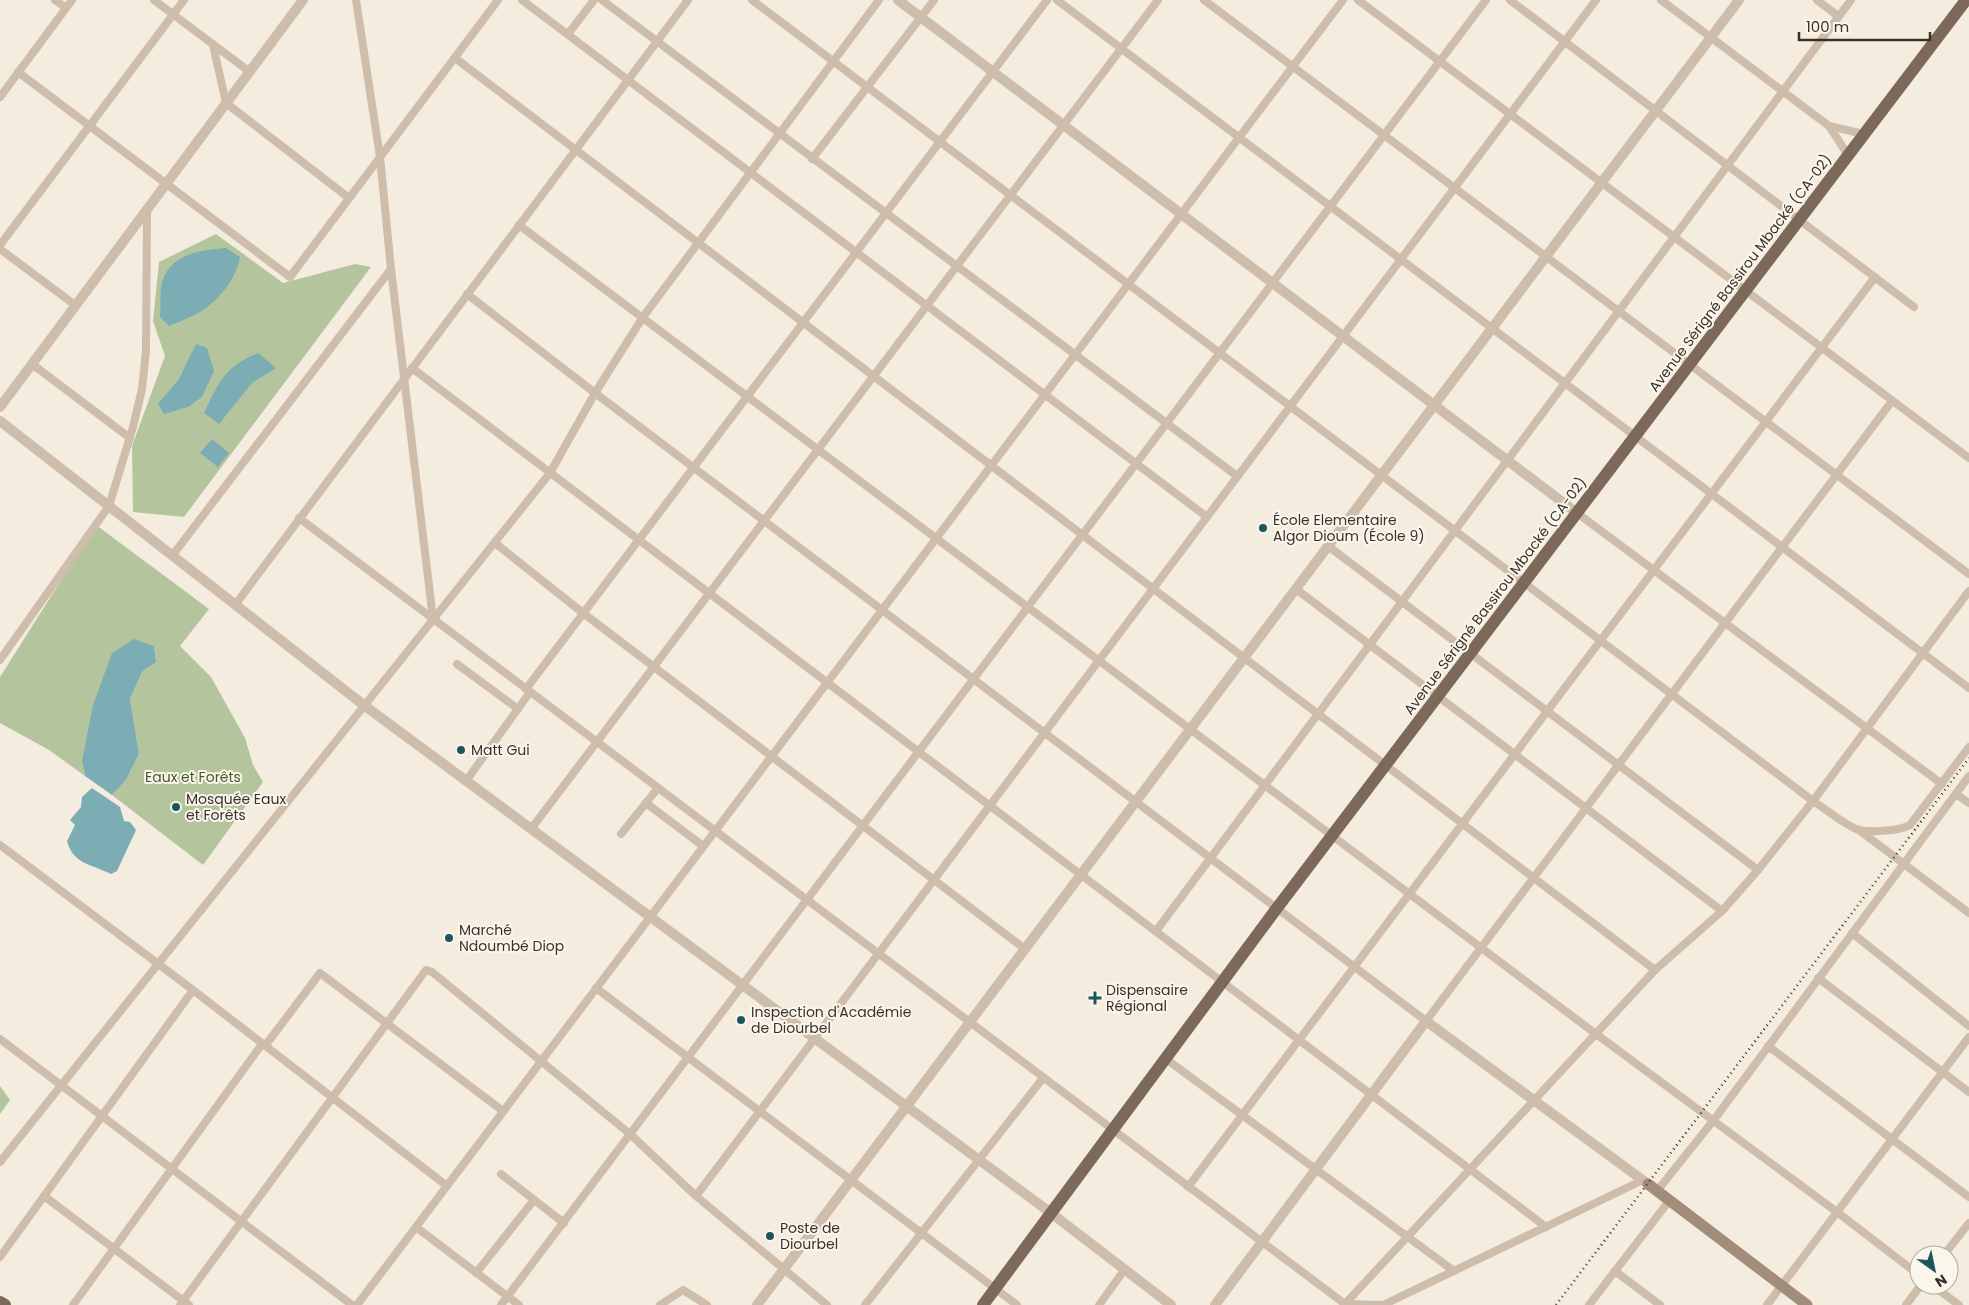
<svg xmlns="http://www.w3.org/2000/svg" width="1969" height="1305" viewBox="0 0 1969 1305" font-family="Poppins,sans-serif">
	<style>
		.green { fill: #b4c59d }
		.water { fill: #7cacb4 }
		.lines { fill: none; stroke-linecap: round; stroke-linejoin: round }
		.minor { stroke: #cebdaa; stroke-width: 8 }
		.tertiary { stroke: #cebdaa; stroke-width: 10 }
		.secondary { stroke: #a28c7a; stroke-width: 11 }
		.primary { stroke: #7d695a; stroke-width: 12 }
		.rail { stroke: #3b302a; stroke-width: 2.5; stroke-dasharray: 1 4; stroke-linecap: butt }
		.poi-dot { fill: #1c555f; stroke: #fbf6ec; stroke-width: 2 }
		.labels { text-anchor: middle; stroke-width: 4; stroke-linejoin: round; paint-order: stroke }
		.street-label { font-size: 14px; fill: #3b302a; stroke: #fbf6ec }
		.poi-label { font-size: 14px; fill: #3b302a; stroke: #fbf6ec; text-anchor: start }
		.park-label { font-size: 14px; fill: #455b2c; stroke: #fbf6ec }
	</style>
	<rect width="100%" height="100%" fill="#f4ecdf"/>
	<!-- green -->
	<g class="green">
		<path d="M216,234L283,283L355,264L371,267L184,517L133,512L132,446L165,356L153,321L159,262Z"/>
		<path d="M96,525L209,609L180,646L211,677L245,738L253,765L263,782L203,865L112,795L126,780L139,754L130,699L142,672L156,662L154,646L82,761L85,776L49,750L0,723V677Z"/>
		<path d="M0,1086L10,1100L0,1114Z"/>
	</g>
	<!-- water -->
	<g class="water">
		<path d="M226,248L240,257C237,278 217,303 198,313C189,318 179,322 169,326L160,317C161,306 159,289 163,279C173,253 202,250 226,248Z"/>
		<path d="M196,344L207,348L214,371L202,397L188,407L164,414L158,404L179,379Z"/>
		<path d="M258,353L276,368L252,383L219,424L204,413C220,381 223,368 258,353Z"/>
		<path d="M212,439L229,453L218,467L200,453Z"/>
		<path d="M134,639L154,646L156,662L142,672L130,699L139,754L126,780L112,795L85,776L82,761L93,705L112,653Z"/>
		<path d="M92,788L120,807L124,821L130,822L136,830L117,871L111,874C91,864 73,864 67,841L75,825L70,820L81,807L82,797Z"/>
	</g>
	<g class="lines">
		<!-- minor -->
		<g class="minor">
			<path d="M55,0L66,8"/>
			<path d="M154,0L250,72"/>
			<path d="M356,0L380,157L391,269L433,619"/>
			<path d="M522,0L1207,517"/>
			<path d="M602,0L1237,476"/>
			<path d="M752,0L1813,801C1827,810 1841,822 1856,829C1867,833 1900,831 1910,825L1969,747"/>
			<path d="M1057,0L1969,688"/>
			<path d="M1204,0L1969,574"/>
			<path d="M1358,0L1969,458"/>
			<path d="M1510,0L1914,307"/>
			<path d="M1661,0L1829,126L1848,155"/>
			<path d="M1817,0L1838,16"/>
			<path d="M568,34L594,0"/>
			<path d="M213,45L226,103L349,198"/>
			<path d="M455,58L1655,970"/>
			<path d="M18,72L290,277L498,0"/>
			<path d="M0,97L72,0"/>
			<path d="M1829,126L1864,134"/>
			<path d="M812,159L934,0"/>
			<path d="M519,225L1596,1034L1837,1212L1919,1275"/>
			<path d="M0,245L184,0"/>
			<path d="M0,249L75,305"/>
			<path d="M467,294L595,393L1426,1021L1892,401"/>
			<path d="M32,364L130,438"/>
			<path d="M412,368L1546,1227"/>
			<path d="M1577,513L1942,784"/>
			<path d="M299,518L1345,1304L1383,1305L1643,1180"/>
			<path d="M495,543L583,613L1025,949"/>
			<path d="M1328,546L1758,870"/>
			<path d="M172,556L391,269"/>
			<path d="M1296,589L1722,911"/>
			<path d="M235,605L688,0"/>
			<path d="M0,660L109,506L133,427L142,389L146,350L147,212"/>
			<path d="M457,664L518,709"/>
			<path d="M526,689L1047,0"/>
			<path d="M466,781L530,692"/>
			<path d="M1956,794L1969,803"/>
			<path d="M646,803L703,846"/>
			<path d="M531,829L1158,0"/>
			<path d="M1859,830L1969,913"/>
			<path d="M621,834L658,788"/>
			<path d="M0,845L193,990L447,1186"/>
			<path d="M1156,931L1851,0"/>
			<path d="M1852,933L1969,1026"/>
			<path d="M1818,978L1969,1092"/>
			<path d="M596,988L1017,1305"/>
			<path d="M0,1039L352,1305"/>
			<path d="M265,1046L320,973L503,1111"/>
			<path d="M1768,1046L1969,1197"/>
			<path d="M1166,1059L1454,1271"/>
			<path d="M0,1162L550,473L595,393L643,317L879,0"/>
			<path d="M501,1174L564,1223"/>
			<path d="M1188,1187L1875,277"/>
			<path d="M1657,1191L1713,1121L1969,776"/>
			<path d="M44,1196L189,1305"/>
			<path d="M696,1196L1596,0"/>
			<path d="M416,1227L519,1305"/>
			<path d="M1944,1255L1969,1223"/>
			<path d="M0,1257L193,990"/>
			<path d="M1615,1271L1660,1305"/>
			<path d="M476,1273L534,1200"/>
			<path d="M1932,1285L1959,1305"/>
			<path d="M73,1305L262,1044"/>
			<path d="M180,1305L426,970L432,972L630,1134L696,1196L827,1305"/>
			<path d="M357,1305L1343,0"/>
			<path d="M501,1305L1486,0"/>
			<path d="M660,1305L683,1290L707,1305"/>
			<path d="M865,1305L1043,1078"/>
			<path d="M1099,1305L1125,1269"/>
			<path d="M1344,1305L1655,970L1722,911L1758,870L1813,801L1969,591"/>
			<path d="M1589,1305L1669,1201"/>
			<path d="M1767,1305L1969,1037"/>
			<path d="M1906,1305L1921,1285"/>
		</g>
		<!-- tertiary -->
		<g class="tertiary">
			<path d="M898,0L1577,513"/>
			<path d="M0,407L303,0"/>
			<path d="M0,421L365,706L1051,1213L1171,1305"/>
			<path d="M757,1305L1739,0"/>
			<path d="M1215,1305L1426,1021L1648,1184"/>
		</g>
		<!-- secondary -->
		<path class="secondary" d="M1648,1184L1807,1305"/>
		<!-- primary -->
		<g class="primary">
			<path d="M0,1302L5,1305"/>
			<path d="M983,1305L1277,908L1966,0"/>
		</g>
		<!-- rail -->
		<path class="rail" d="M1556,1305L1969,758"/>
	</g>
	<!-- markers -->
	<g class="poi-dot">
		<circle cx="1263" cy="528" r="5"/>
		<circle cx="461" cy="750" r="5"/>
		<circle cx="176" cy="807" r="5"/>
		<circle cx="449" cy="938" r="5"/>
		<path d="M1092.5 990.5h5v5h5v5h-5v5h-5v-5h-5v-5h5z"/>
		<circle cx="741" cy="1020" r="5"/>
		<circle cx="770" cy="1236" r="5"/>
	</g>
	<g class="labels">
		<!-- street labels -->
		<g class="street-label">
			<text transform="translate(1740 273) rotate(-53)" y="5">Avenue Sérigné Bassirou Mbacké (CA-02)</text>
			<text transform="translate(1495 596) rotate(-53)" y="5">Avenue Sérigné Bassirou Mbacké (CA-02)</text>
		</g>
		<!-- poi labels -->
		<g class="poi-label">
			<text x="1273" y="525">École Elementaire<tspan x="1273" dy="16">Algor Dioum (École 9)</tspan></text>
			<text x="471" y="755">Matt Gui</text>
			<text x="186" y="804">Mosquée Eaux<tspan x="186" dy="16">et Forêts</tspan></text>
			<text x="459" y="935">Marché<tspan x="459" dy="16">Ndoumbé Diop</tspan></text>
			<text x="1106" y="995">Dispensaire<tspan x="1106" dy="16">Régional</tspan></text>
			<text x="751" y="1017">Inspection d'Académie<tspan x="751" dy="16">de Diourbel</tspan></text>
			<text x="780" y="1233">Poste de<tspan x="780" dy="16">Diourbel</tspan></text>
		</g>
		<!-- park labels -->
		<g class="park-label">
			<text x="193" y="782">Eaux et Forêts</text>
		</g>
	</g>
	<!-- north arrow -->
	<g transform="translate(1934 1270) rotate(147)"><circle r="24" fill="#fbf6ec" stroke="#aea79e"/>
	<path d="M0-4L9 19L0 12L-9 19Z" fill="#1c555f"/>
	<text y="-8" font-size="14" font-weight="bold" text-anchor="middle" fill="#3b302a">N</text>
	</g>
	<!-- scale -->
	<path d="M1799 32v8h131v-8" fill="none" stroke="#3b302a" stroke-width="2.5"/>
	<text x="1806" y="32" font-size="15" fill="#3b302a" stroke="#fbf6ec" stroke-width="4" paint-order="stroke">100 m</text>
</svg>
